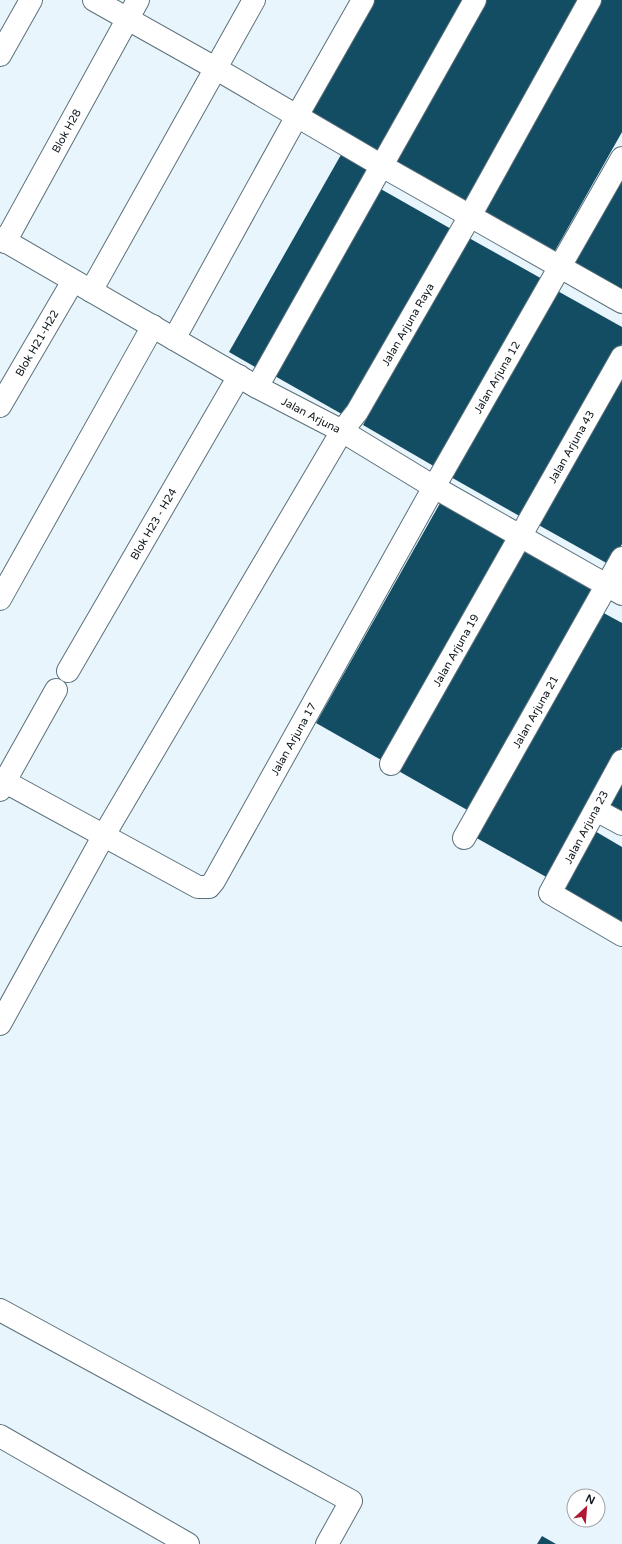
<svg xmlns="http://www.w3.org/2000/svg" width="622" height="1544" viewBox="0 0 622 1544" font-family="'Varela Round',sans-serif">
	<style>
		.building { fill: #134d63 }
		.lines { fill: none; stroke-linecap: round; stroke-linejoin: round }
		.minor-casing { stroke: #5b707a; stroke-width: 24 }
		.minor { stroke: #fff; stroke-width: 22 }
		.labels { text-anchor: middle; stroke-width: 4; stroke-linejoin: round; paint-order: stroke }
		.street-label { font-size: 11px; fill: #0f171b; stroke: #fff }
	</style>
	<rect width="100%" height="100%" fill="#e8f5fc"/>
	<!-- building -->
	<g class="building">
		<path d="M372,0H471L381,158L306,117Z"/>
		<path d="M485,0H584L464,210L390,168Z"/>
		<path d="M598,0H622V132L552,256L477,214Z"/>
		<path d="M342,153L374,171L262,371L229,352Z"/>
		<path d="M622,170V296L568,266Z"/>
		<path d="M379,188L453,230L347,417L273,375Z"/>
		<path d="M469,238L544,280L437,468L363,425Z"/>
		<path d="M554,289L622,327V344L523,518L449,476Z"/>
		<path d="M622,370V544L610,565L535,523Z"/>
		<path d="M443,498L518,540L390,765L316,723Z"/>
		<path d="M522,544L596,586L469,811L395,769Z"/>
		<path d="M600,611L622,623V747L548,878L473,836Z"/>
		<path d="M622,777V811L607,803Z"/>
		<path d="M588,827L622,847V931L552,891Z"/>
		<path d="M542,1536L556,1544H537Z"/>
	</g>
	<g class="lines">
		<!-- minor casing -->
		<g class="minor-casing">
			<g id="minor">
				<path d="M94,0L215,68L382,166L622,302"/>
				<path d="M0,55L31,0"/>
				<path id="s1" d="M0,238L257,387L342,431L434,487L622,594"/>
				<path id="s2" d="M5,242L138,0"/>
				<path d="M91,291L254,0"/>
				<path d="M174,339L297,116L363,0"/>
				<path d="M257,387L475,0"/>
				<path id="s3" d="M0,406L73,281"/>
				<path d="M0,599L153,326"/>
				<path id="s4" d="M68,671L239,376"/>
				<path d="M622,761L550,893L622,935"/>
				<path id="s5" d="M391,764L622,357"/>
				<path id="s6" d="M0,779L198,887H209L214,881L434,487L622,158"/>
				<path d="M0,790L56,690"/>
				<path d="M596,810L622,824"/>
				<path id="s7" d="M464,838L622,558"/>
				<path id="s8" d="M0,1024L104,835L342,431L357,412L470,216L590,0"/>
				<path d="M0,1310L351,1501L327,1544"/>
				<path d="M0,1436L188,1544"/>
			</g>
		</g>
		<!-- minor -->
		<use href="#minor" class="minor"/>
	</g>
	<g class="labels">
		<!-- street labels -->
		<g class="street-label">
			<text dy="4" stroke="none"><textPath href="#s2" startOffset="127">Blok H28</textPath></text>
			<text dy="4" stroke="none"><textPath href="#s8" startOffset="810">Jalan Arjuna Raya</textPath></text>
			<text dy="4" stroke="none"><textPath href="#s3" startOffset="73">Blok H21-H22</textPath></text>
			<text dy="4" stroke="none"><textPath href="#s6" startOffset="822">Jalan Arjuna 12</textPath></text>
			<text dy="4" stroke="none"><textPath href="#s1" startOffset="358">Jalan Arjuna</textPath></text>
			<text dy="4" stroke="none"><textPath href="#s5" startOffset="365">Jalan Arjuna 43</textPath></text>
			<text dy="4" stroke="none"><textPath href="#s4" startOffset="170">Blok H23 - H24</textPath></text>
			<text dy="4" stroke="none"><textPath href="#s5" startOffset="131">Jalan Arjuna 19</textPath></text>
			<text dy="4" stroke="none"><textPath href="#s7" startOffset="145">Jalan Arjuna 21</textPath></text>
			<text dy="4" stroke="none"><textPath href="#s6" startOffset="407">Jalan Arjuna 17</textPath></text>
			<text transform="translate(586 827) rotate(-62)" y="4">Jalan Arjuna 23</text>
		</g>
	</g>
	<!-- north arrow -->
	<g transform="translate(586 1508) rotate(26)"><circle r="19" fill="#ffffff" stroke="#9fa2a4"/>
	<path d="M0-3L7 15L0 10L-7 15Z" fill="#ae1a34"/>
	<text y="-6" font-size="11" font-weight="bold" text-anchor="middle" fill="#0f171b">N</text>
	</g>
</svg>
